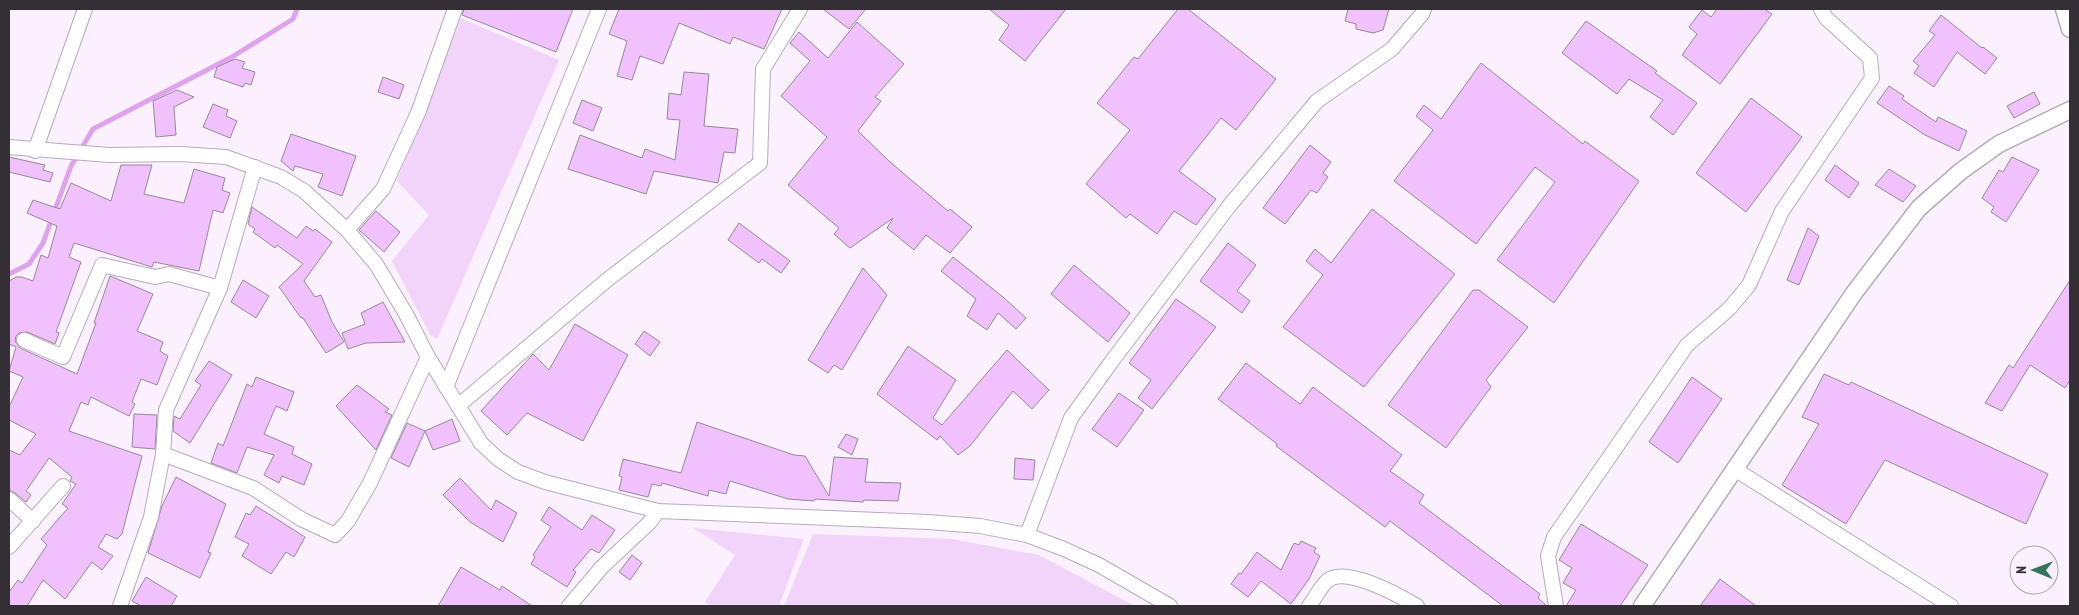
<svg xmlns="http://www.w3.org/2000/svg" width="2079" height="615" viewBox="0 0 2079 615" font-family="'PT Sans Narrow',sans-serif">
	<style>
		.green { fill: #f2d4fa }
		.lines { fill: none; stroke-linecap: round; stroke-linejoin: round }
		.stream { stroke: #dfa3ee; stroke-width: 5 }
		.building { fill: #f1c1fe; stroke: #948997 }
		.minor-casing { stroke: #b7abba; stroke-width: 16 }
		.tertiary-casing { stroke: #b7abba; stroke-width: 19 }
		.minor { stroke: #fff; stroke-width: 14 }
		.tertiary { stroke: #fff; stroke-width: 16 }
	</style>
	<rect width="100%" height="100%" fill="#fbf1fe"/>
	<!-- green -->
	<g class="green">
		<path d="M461,18L559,60L437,339L431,336L392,261L429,215L397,181Z"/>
		<path d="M693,528L804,539L779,606H712L705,602L735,555Z"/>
		<path d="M813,534L952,539L1039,555L1135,606H784Z"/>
	</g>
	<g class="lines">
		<!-- stream -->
		<path class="stream" d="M9,274L29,264L43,243L71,166L93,129L232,57L293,19L297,9"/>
	</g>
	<!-- building -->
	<g class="building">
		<path d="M464,9H573L556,52L462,15Z"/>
		<path d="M619,9H782L764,49L733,37L730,44L679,23L663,64L640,56L632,80L617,76L627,41L609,34Z"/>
		<path d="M823,9H866L849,29Z"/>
		<path d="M989,9H1066L1025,61L999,40L1009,25Z"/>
		<path d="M1178,9H1188L1276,79L1236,130L1221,118L1179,171L1216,199L1196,225L1174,211L1157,234L1130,214L1126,218L1086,184L1130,130L1097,103L1134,57L1138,59Z"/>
		<path d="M1348,9H1389L1383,30L1373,33L1356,29V24L1345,21Z"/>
		<path d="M1717,9H1764L1772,14L1720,84L1682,55L1697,34L1689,27L1702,10L1711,17Z"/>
		<path d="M1941,15L1982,48L1983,47L1997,58L1985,74L1957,52L1934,87L1914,73L1919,66L1913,61L1935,35L1929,31Z"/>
		<path d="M1586,21L1657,71L1655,73L1697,103L1673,135L1650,117L1663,100L1629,79L1617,94L1562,53Z"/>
		<path d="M857,22L904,64L875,97L881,101L858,131L890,162L948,211L950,209L972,227L950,253L926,235L914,250L887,228L893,218L850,248L834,234L839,228L788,185L827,137L781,96L810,61L790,43L799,32L828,58Z"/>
		<path d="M235,59L245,62L242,68L255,72L251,85L245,83L243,87L214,77L217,67Z"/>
		<path d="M1481,63L1583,144L1585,141L1639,181L1554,303L1497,260L1555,182L1535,167L1476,244L1394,181L1433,130L1416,116L1424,105L1441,119Z"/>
		<path d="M684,72L709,74L704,126L738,129L735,153L724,152L718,183L654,171L646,194L568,169L580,135L642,158L645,149L675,160L680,120L667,119L669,93L681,95Z"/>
		<path d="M383,77L404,85L399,99L378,92Z"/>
		<path d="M1889,86L1904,96L1902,99L1936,122L1938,117L1967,131L1959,151L1925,135L1877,103Z"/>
		<path d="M177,90L194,97L174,107L176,135L156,137L153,101Z"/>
		<path d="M2034,92L2040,104L2014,118L2007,106Z"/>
		<path d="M1751,98L1802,137L1746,212L1696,173Z"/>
		<path d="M582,100L602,108L593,131L573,123Z"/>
		<path d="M213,104L228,110L226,116L237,121L230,138L203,127Z"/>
		<path d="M291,134L356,156L342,196L318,187L323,174L295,166L293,171L281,161Z"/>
		<path d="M1310,145L1331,162L1323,173L1328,177L1317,193L1311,190L1285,224L1263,208Z"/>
		<path d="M9,157L45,165L43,170L53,173L50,182L9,172Z"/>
		<path d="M2012,157L2039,170L2006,222L1991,212L1994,207L1982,198L1999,170L2003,172Z"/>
		<path d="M121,165H152L144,194L184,203L194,169L225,178L222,190L230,193L223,213L213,210L199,271L154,262L152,267L74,243L69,257L81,262L56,332L59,333L55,344L27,332L19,333L16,336L15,341L20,348L77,374L96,323H94L110,276L153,294L137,331L163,342L160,351L168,356L157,385L141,379L132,402L135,404L129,416L91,397L88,405L81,402L69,431L142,456L122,534L117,539L106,534L98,547L113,556L102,570L92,562L65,599L43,580L27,606H9V592L18,580L22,583L47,545L41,539L68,508L62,504L76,484L70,481L72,477L49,458L26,491L31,495L26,502L15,493L9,490V450L20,455L36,434L9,420V407L23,377L9,371L16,347L9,344V281L16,277H22L33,281L41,255L48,258L57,226L27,213L33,200L60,209L71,183L111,201Z"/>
		<path d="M1835,165L1859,183L1849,198L1825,180Z"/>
		<path d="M1889,169L1916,186L1903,202L1875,185Z"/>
		<path d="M252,207L297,238L306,226L313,231L315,229L332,242L304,281L315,297L321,295L332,322L344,342L326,353L303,318H301L279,287L303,264L277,245L275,248L253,232L255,229L248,224Z"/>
		<path d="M1372,209L1455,274L1364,387L1283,327L1323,275L1306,261L1315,249L1331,263Z"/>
		<path d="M376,211L400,232L384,252L359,230Z"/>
		<path d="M739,223L790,261L781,273L762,259L759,263L728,240Z"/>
		<path d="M1808,228L1819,236L1799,285L1787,280Z"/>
		<path d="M1228,243L1256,265L1237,291L1250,301L1242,313L1200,281Z"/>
		<path d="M953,257L1003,297L1026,318L1016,329L998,313L987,330L967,316L976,299L941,271Z"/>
		<path d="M1074,265L1130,313L1108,342L1051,294Z"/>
		<path d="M863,268L887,295L842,370L834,365L828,373L808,360Z"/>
		<path d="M243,280L269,296L256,318L231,302Z"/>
		<path d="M2070,280V380L2065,388L2030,365L2002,411L1985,403L2009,365L2013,368Z"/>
		<path d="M1473,290H1479L1528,327L1486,380L1491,387L1446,448L1388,405Z"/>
		<path d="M1176,299L1216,327L1152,409L1138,398L1151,380L1129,363Z"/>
		<path d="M383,302L405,342L366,343L348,349L342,333L365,324L361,313Z"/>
		<path d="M575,324L628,355L583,441L527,413L507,435L481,411L533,354L549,370Z"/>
		<path d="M644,331L660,342L650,356L635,344Z"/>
		<path d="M908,346L956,380L933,418L942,425L1007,350L1049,390L1032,409L1013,391L970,446L958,455L940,436L937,440L877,394Z"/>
		<path d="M209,361L232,375L190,443L173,431L174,416L180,419L201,385L195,381Z"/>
		<path d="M1246,363L1300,404L1313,387L1402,455L1390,471L1424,495L1419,503L1540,594L1538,598L1547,606H1503L1390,521L1385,527L1276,446L1277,444L1218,399Z"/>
		<path d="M1824,374L1849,385L1851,382L2048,474L2026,524L1885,460L1846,524L1782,485L1819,424L1802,417Z"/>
		<path d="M256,377L294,392L287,411L276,406L264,434L294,447L292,454L312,464L304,485L282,476L279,483L264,475L274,455L247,447L237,473L211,463L218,443L223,446L247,384L252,387Z"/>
		<path d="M1692,377L1722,399L1678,463L1649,442Z"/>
		<path d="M357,385L389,409L385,412L392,415L376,450L336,406Z"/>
		<path d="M1119,393L1144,410L1117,447L1092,429Z"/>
		<path d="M134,414L157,415L155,449L132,447Z"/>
		<path d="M452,419L460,441L433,450L425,431Z"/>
		<path d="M697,422L794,455L805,456L829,496L834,457L868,459L865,482L901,483L898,501L864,500L863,502L815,499L814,501L788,499L730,481L726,494L709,490L708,496L662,483L661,486L652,484L648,497L619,490L622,477L619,476L623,459L681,473Z"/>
		<path d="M407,423L425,431L409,467L391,458Z"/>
		<path d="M846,434L858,439L852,455L838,447Z"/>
		<path d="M1015,458L1035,460L1033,480L1014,479Z"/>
		<path d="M176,477L226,504L208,552L211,553L200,578L148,553L162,506Z"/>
		<path d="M460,478L491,510L496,500L517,513L503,542L470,522L443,495Z"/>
		<path d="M256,506L305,537L294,557L286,552L271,574L242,556L249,544L235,537L246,513L250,515Z"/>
		<path d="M549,507L582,530L592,515L615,530L599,553L591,549L573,570L576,572L567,587L531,564L535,557L533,555L551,527L541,520Z"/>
		<path d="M1581,524L1648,565L1620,606H1566L1576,590L1563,583L1572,568L1559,560Z"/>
		<path d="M1301,541L1316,548L1314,552L1320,556L1309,579L1291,604L1261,581L1248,597L1231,584L1239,573L1241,574L1257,552L1281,570L1294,543L1299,545Z"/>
		<path d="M632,555L642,563L630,580L619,572Z"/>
		<path d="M461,567L500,590L502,586L532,606H438Z"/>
		<path d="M146,577L177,596L171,606H141L132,601Z"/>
		<path d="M1720,579L1756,606H1700Z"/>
	</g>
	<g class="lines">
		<!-- minor casing -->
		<g class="minor-casing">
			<g id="minor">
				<path d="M9,147L109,155L180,154L226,157L281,177L304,191L347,230L376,264L406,314L428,357L481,443L498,459L518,472L545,482L658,511L928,522L980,526L1027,535L1064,549L1099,565L1170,606"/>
				<path d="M35,151L85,9"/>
				<path d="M347,230L383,189L418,113L455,9"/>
				<path d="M24,340L63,357L102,265L155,277L169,274L220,288"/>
				<path d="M446,387L599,9"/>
				<path d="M458,406L607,280L760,163L763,69L800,9"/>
				<path d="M163,454L253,488L301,519L335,535L348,521L370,483L428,357"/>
				<path d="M1736,470L1951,606"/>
				<path d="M9,499L33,521"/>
				<path d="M1027,535L1071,418L1112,361L1230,205L1317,101L1392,49L1422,14L1424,9"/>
				<path d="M9,547L63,486"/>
				<path d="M120,606L151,517L163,454L166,410L220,288L255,167"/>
				<path d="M569,606L602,567L649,523L658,511"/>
				<path d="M1309,606C1315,599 1320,587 1327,581C1345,565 1400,596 1417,606"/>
				<path d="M1556,606L1548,556L1554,537L1687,345L1729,309L1749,285L1782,211L1872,78L1870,58L1826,18L1821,9"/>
			</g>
		</g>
		<!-- tertiary casing -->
		<g class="tertiary-casing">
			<g id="tertiary">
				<path d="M2064,9L2070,29"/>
				<path d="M1642,606L1854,293L1919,208L1961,171L1999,144L2070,110"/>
			</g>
		</g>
		<!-- minor -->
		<use href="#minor" class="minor"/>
		<!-- tertiary -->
		<use href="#tertiary" class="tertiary"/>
	</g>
	<!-- border -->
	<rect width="2079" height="615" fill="none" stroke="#342f35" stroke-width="20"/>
	<!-- north arrow -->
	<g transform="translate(2034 570) rotate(271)"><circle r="24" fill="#fbf1fe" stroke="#aba3ae"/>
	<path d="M0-4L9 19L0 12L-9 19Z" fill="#36735f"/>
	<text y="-8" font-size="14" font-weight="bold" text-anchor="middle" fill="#342f35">N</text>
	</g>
</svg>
